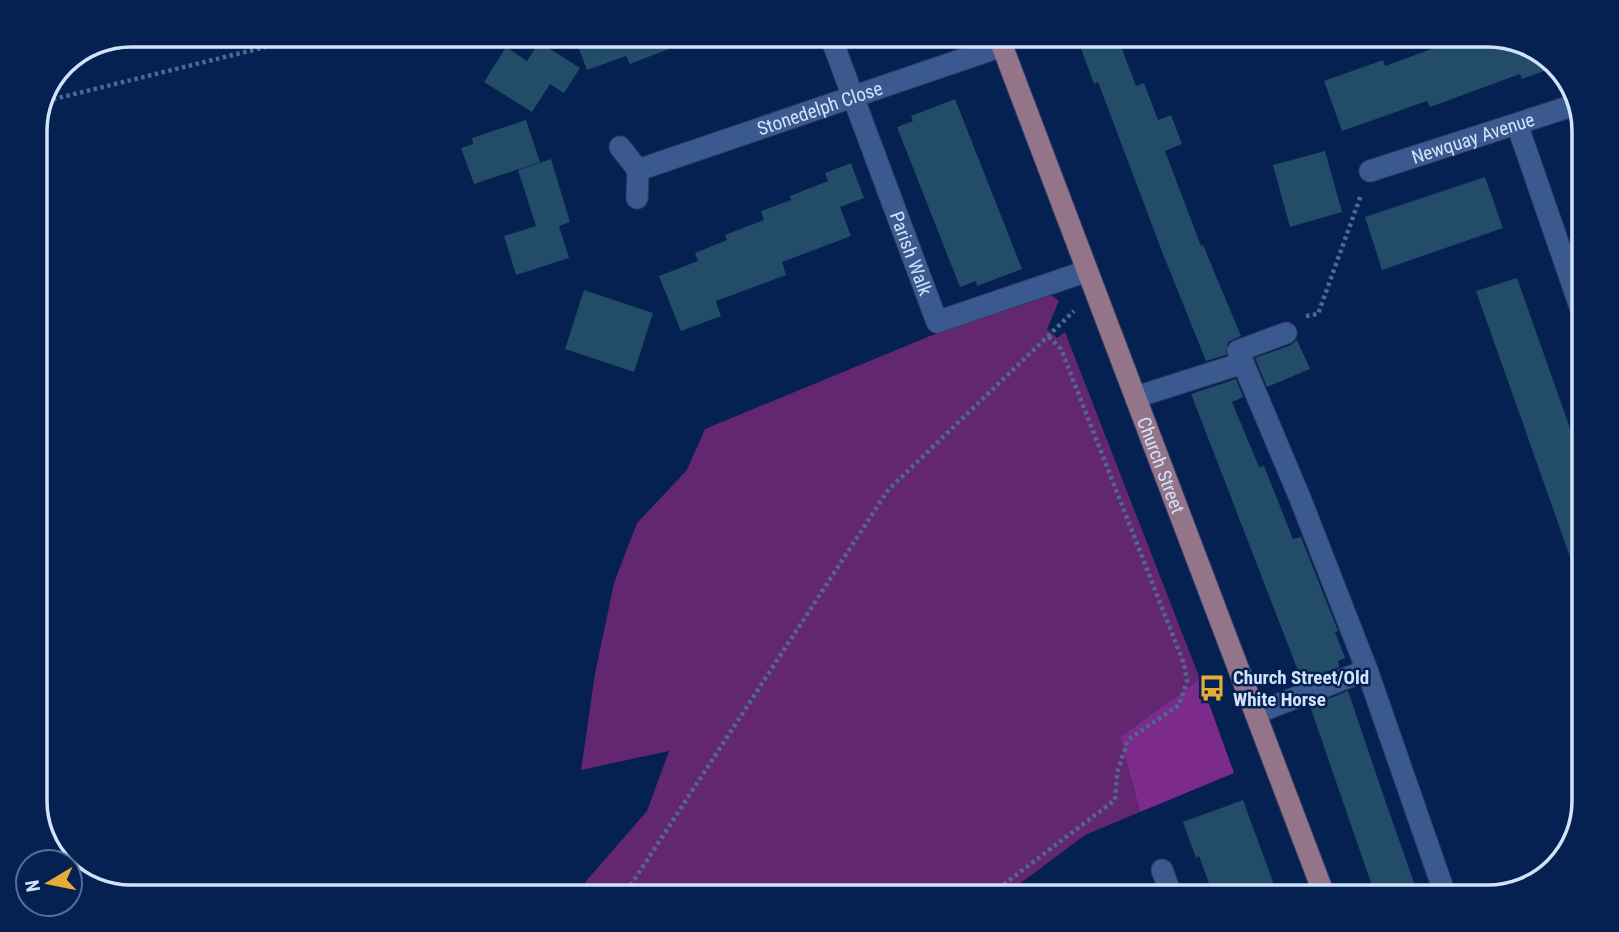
<svg xmlns="http://www.w3.org/2000/svg" width="1619" height="932" viewBox="0 0 1619 932" font-family="'Roboto Condensed',sans-serif">
	<style>
		.green { fill: #632670 }
		.forest { fill: #7c2b8c }
		.water { fill: #000048 }
		.building { fill: #224c68 }
		.lines { fill: none; stroke-linecap: round; stroke-linejoin: round }
		.minor-casing { stroke: #333b65; stroke-width: 23 }
		.major-casing { stroke: #333b65; stroke-width: 23 }
		.path { stroke: #50678f; stroke-width: 4.5; stroke-dasharray: 3.5 3.5; stroke-linecap: butt }
		.minor { stroke: #3a5a8f; stroke-width: 21 }
		.major { stroke: #947488; stroke-width: 21 }
		.labels { text-anchor: middle; stroke-width: 5; stroke-linejoin: round; paint-order: stroke }
		.street-label { font-size: 19px; fill: #d3e2fb; stroke: #052151 }
		.poi-label { font-size: 19px; font-weight: bold; fill: #d3e2fb; stroke: #052151; text-anchor: start }
		.rim { fill: none; stroke: #d3e2fb; stroke-width: 3.5 }
	</style>
	<rect width="100%" height="100%" fill="#052151"/>
	<!-- green -->
	<path class="green" d="M1048,293L1059,301L1047,329L1057,338L1065,332L1200,679L1120,737L1140,812L1085,835L1002,897H581L586,881L647,811L669,751L581,770L595,674L614,583L637,523L687,470L705,429L930,336Z"/>
	<!-- forest -->
	<path class="forest" d="M1200,679L1234,773L1140,812L1120,737Z"/>
	<!-- water -->
	<path class="water" d="M35,434L39,442L49,490L35,504Z"/>
	<!-- building -->
	<g class="building">
		<path d="M574,35H699L700,37L630,64L626,56L587,70Z"/>
		<path d="M1076,35H1117L1136,86L1144,83L1158,120L1171,115L1182,144L1165,151L1201,246L1203,245L1241,336L1228,342L1226,355L1206,361L1163,254L1098,82L1094,84Z"/>
		<path d="M1470,35H1488L1536,48L1555,67L1522,79L1520,74L1430,107L1427,101L1342,131L1324,81L1383,60L1385,66Z"/>
		<path d="M539,42L580,68L564,93L550,84L532,112L484,82L506,47L527,61Z"/>
		<path d="M955,99L1022,269L977,286L976,281L960,287L897,127L913,121L911,116Z"/>
		<path d="M526,120L540,162L474,184L461,148L473,144L472,138Z"/>
		<path d="M1325,151L1342,212L1290,227L1273,165Z"/>
		<path d="M551,159L570,222L559,226L569,258L516,275L504,236L536,226L518,170Z"/>
		<path d="M851,163L864,198L840,207L851,236L782,262L786,275L716,301L721,316L681,331L659,276L698,261L695,253L727,240L725,235L764,220L761,211L791,200L790,196L828,181L825,173Z"/>
		<path d="M1485,177L1503,228L1382,270L1365,217Z"/>
		<path d="M1517,278L1584,468V585H1580L1476,291Z"/>
		<path d="M584,290L653,313L634,372L565,349Z"/>
		<path d="M1297,340L1310,369L1267,387L1255,358L1291,345Z"/>
		<path d="M1236,379L1243,397L1232,402L1259,467L1264,466L1293,539L1301,537L1338,631L1335,632L1345,658L1338,661L1339,667L1302,681L1191,394Z"/>
		<path d="M1348,691L1386,803L1419,897H1376L1352,828L1310,706Z"/>
		<path d="M1243,800L1269,871L1278,897H1214L1199,856L1196,858L1183,822Z"/>
	</g>
	<g class="lines">
		<!-- minor casing -->
		<g class="minor-casing">
			<g id="minor">
				<path id="s1" d="M830,35L937,322L1087,271"/>
				<path d="M1517,124L1584,318"/>
				<path d="M620,147L638,170L637,198"/>
				<path id="s2" d="M638,170L1002,46"/>
				<path id="s3" d="M1370,171L1578,104"/>
				<path d="M1286,333L1238,351L1300,498L1367,670L1446,897"/>
				<path d="M1136,397L1243,363"/>
				<path d="M1256,713L1367,670"/>
				<path d="M1162,870L1172,897"/>
			</g>
		</g>
		<!-- major casing -->
		<g class="major-casing">
			<g id="major">
				<path id="s4" d="M998,35L1325,897"/>
			</g>
		</g>
		<!-- path -->
		<g class="path">
			<path d="M46,101L314,35"/>
			<path d="M1306,316L1318,314L1361,195"/>
			<path d="M623,897L888,490L1074,311"/>
			<path d="M987,897L1115,800L1117,773L1128,740L1179,705L1187,681L1184,664L1061,349L1048,336"/>
		</g>
		<!-- minor -->
		<use href="#minor" class="minor"/>
		<!-- major -->
		<use href="#major" class="major"/>
	</g>
	<!-- icons -->
	<defs>
		<g id="bus-bare" transform="scale(2.1)"><path d="M-5-6H5V4H4V6H2V4H-2V6H-4V4H-5ZM-3.5-4V0h7V-4ZM-3.5 1.2v1.5H-2V1.2ZM2 1.2v1.5H3.5V1.2Z" fill="#e7ac36" stroke="#052151" stroke-width="2.5" paint-order="stroke"/></g>
	</defs>
	<g fill-rule="evenodd">
		<use href="#bus-bare" x="1212" y="688"/>
	</g>
	<g class="labels">
		<!-- street labels -->
		<g class="street-label">
			<text dy="7" stroke="none"><textPath href="#s2" startOffset="192">Stonedelph Close</textPath></text>
			<text dy="7" stroke="none"><textPath href="#s3" startOffset="108">Newquay Avenue</textPath></text>
			<text dy="7" stroke="none"><textPath href="#s1" startOffset="233">Parish Walk</textPath></text>
			<text dy="7" stroke="none"><textPath href="#s4" startOffset="460">Church Street</textPath></text>
		</g>
		<!-- poi labels -->
		<g class="poi-label">
			<text x="1233" y="684">Church Street/Old<tspan x="1233" dy="22">White Horse</tspan></text>
		</g>
	</g>
	<!-- crop -->
	<path d="M0 0H1619V932H0ZM131 47H1488A84 84 0 0 1 1572 131V801A84 84 0 0 1 1488 885H131A84 84 0 0 1 47 801V131A84 84 0 0 1 131 47Z" fill="#052151" fill-rule="evenodd"/>
	<path class="rim" d="M131 47H1488A84 84 0 0 1 1572 131V801A84 84 0 0 1 1488 885H131A84 84 0 0 1 47 801V131A84 84 0 0 1 131 47Z"/>
	<!-- north arrow -->
	<g transform="translate(49 883) rotate(260)"><circle r="33" fill="#052151" stroke="#576e95" stroke-width="2"/>
	<path d="M0-5L12 26L0 18L-12 26Z" fill="#e7ac36"/>
	<text y="-10" font-size="19" font-weight="bold" text-anchor="middle" fill="#d3e2fb">N</text>
	</g>
</svg>
